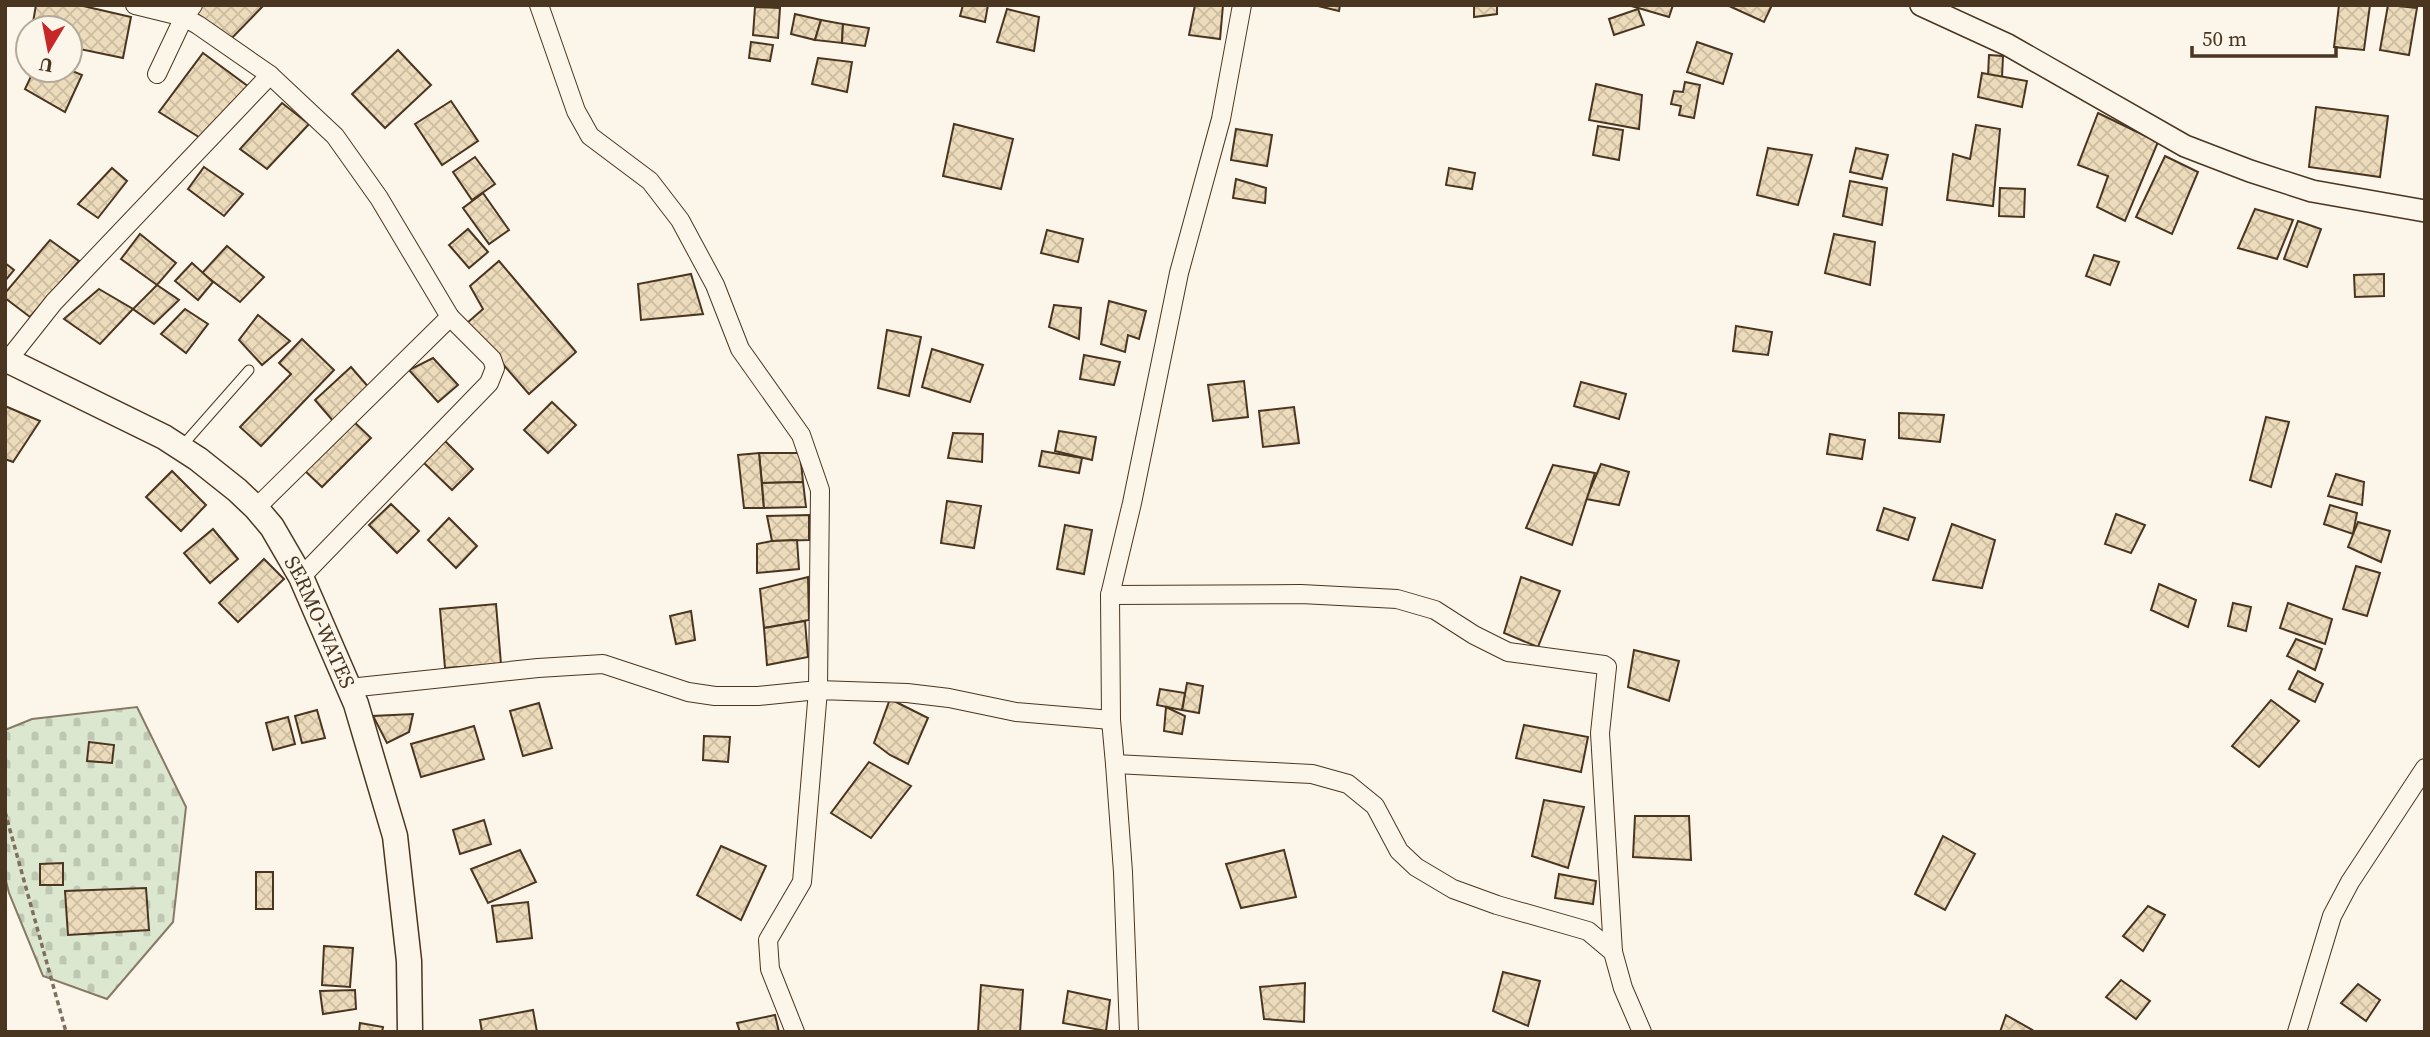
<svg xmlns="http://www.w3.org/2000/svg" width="2430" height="1037" viewBox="0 0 2430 1037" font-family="'Source Serif 4',serif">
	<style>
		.cemetery { fill: url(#cemetery-stones); stroke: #887966; stroke-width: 2 }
		.building { fill: url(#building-cross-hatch); stroke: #4a3520; stroke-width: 2 }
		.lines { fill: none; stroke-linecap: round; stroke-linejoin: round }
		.service-casing { stroke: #4a3520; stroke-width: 11 }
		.minor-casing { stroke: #4a3520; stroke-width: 20 }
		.tertiary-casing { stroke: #4a3520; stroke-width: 24 }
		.secondary-casing { stroke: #4a3520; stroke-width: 27 }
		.path { stroke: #7f6f5c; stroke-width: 3.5; stroke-dasharray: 5 3.5; stroke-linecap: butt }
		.service { stroke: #fbf6e9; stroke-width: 9 }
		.minor { stroke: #fbf6e9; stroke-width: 18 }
		.tertiary { stroke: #fbf6e9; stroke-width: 21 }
		.secondary { stroke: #fbf6e9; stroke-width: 24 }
		.labels { text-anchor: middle; stroke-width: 5; stroke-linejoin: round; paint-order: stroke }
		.street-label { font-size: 21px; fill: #4a3520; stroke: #fbf6e9 }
	</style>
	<defs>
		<pattern id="cemetery-stones" width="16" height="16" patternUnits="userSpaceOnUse" patternTransform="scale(1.75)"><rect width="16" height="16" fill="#dce7d0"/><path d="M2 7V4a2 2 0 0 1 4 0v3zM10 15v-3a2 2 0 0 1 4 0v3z" fill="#bec7b2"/></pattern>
		<pattern id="building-cross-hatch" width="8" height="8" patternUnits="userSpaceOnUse" patternTransform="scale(1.75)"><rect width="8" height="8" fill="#ecdcbc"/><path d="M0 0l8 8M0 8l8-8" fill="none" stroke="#ccbda1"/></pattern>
	</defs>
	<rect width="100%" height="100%" fill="#fbf6e9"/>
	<!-- cemetery -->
	<path class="cemetery" d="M137,707L186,807L173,922L107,999L43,976L9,893L5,877V730L32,719Z"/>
	<!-- building -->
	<g class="building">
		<path d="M36,5H79L131,17L123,58L70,47V28H32Z"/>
		<path d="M202,5H264L230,40L193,15Z"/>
		<path d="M963,5H988L985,22L960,16Z"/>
		<path d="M1195,5H1223L1220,39L1189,35Z"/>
		<path d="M1314,5H1340L1339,11Z"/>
		<path d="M1474,5H1497V14L1474,17Z"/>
		<path d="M1628,5H1673L1669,17Z"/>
		<path d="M1727,5H1772L1764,22Z"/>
		<path d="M2339,5H2370L2364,50L2334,47Z"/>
		<path d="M2388,5L2417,8L2409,55L2380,50Z"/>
		<path d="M755,7L780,8L778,38L753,35Z"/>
		<path d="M1007,9L1039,17L1034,51L997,42Z"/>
		<path d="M1638,9L1644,25L1614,35L1609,19Z"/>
		<path d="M795,14L821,20L815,40L791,34Z"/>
		<path d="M821,20L843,24L842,43L815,40Z"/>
		<path d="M843,24L869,28L865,46L842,43Z"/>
		<path d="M751,42L773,45L770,61L749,58Z"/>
		<path d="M1697,42L1732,54L1723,84L1687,72Z"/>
		<path d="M398,50L431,85L385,128L352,94Z"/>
		<path d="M203,53L249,87L202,139L159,112Z"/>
		<path d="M1989,55L2003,56L2002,77L1988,76Z"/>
		<path d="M818,58L852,62L847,92L812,84Z"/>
		<path d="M34,70H70L82,75L65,112L25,89Z"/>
		<path d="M1982,73L2027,81L2022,107L1978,97Z"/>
		<path d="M1685,82L1700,85L1694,118L1679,115L1681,106L1671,104L1674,91L1683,92Z"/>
		<path d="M1596,84L1642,95L1639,129L1589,120Z"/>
		<path d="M451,101L478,141L442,165L415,124Z"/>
		<path d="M282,103L309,124L267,169L240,149Z"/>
		<path d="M2316,107L2388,116L2380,177L2309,167Z"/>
		<path d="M2098,113L2158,142L2125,221L2097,207L2108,176L2078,165Z"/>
		<path d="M954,124L1013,139L1001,189L943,176Z"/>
		<path d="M1976,125L2000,129L1993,206L1947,200L1953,154L1970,159Z"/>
		<path d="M1598,126L1623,130L1619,160L1593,155Z"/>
		<path d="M1236,129L1272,135L1267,166L1231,160Z"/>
		<path d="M1768,148L1812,155L1798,205L1757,195Z"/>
		<path d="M1856,148L1888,155L1882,179L1850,172Z"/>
		<path d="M2165,156L2198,172L2172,234L2136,217Z"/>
		<path d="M475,157L495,184L472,200L453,172Z"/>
		<path d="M204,167L243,194L224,216L188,189Z"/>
		<path d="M112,168L127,181L98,218L78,204Z"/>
		<path d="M1449,168L1475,173L1472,189L1446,185Z"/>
		<path d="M1236,179L1266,188L1265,203L1233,198Z"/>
		<path d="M1850,181L1887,188L1882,225L1843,216Z"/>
		<path d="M2000,188L2025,189L2024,217L1999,216Z"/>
		<path d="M483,193L509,230L489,244L463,208Z"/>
		<path d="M2255,209L2293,220L2277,259L2238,248Z"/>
		<path d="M2298,221L2321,229L2307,267L2284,259Z"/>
		<path d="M468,229L488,252L469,268L449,245Z"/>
		<path d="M1047,230L1083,239L1078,262L1041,253Z"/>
		<path d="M140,234L176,263L157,285L121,259Z"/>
		<path d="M1834,234L1875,242L1870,285L1825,273Z"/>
		<path d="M50,240L79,261L30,317L5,298V293Z"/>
		<path d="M227,246L264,277L240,302L202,273Z"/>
		<path d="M2094,255L2119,262L2110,285L2086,276Z"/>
		<path d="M499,261L576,352L529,394L467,323L483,309L470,286Z"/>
		<path d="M5,263L14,270L5,281Z"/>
		<path d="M192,263L213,282L198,300L175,281Z"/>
		<path d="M691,274L703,314L641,320L638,284Z"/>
		<path d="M2384,274V296L2355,297L2354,275Z"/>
		<path d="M157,285L179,300L154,324L133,309Z"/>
		<path d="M99,289L133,309L100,344L64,319Z"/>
		<path d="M1109,301L1146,311L1139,339L1128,335L1125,352L1101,344Z"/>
		<path d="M1054,305L1081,308L1079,339L1049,327Z"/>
		<path d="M185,309L208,324L186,353L161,334Z"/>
		<path d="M258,315L290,341L262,365L239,340Z"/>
		<path d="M1736,326L1772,332L1768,355L1733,351Z"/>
		<path d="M887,330L921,337L909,396L878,388Z"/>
		<path d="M302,339L334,370L261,446L240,427L291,374L279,363Z"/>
		<path d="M932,349L983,365L970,402L922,387Z"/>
		<path d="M1084,355L1120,362L1114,385L1080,379Z"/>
		<path d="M433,358L458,385L438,402L409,370Z"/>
		<path d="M351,367L371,390L334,422L315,400Z"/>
		<path d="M1244,381L1248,417L1213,421L1208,385Z"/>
		<path d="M1581,382L1626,394L1619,419L1574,406Z"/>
		<path d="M552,402L576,425L548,453L524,430Z"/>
		<path d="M5,406L40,421L13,462L5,459Z"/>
		<path d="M1294,407L1299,443L1263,447L1259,411Z"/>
		<path d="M1899,413L1944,415L1940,442L1899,438Z"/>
		<path d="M2266,417L2289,422L2271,487L2250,480Z"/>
		<path d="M351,419L371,438L322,487L303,469Z"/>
		<path d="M1059,431L1096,437L1092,460L1055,451Z"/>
		<path d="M953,433L983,434L982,462L948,458Z"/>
		<path d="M1830,434L1865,440L1862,459L1827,454Z"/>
		<path d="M445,441L473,469L452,490L424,463Z"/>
		<path d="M1042,451L1082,458L1079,473L1039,466Z"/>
		<path d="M759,453H800L803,482L762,483Z"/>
		<path d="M759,453L764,508H744L738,455Z"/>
		<path d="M1601,464L1629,472L1619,505L1586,499Z"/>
		<path d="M1553,465L1595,473L1572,545L1526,528Z"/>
		<path d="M172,471L206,505L181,531L146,497Z"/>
		<path d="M2336,474L2364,482L2362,505L2328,496Z"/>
		<path d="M803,482L806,507L764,508L762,483Z"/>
		<path d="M947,501L981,506L974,548L941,543Z"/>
		<path d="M391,504L419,531L397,553L369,525Z"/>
		<path d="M2330,505L2357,513L2353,534L2324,524Z"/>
		<path d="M1884,508L1915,518L1908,540L1877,530Z"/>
		<path d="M2116,514L2145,525L2131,553L2105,544Z"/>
		<path d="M809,515V540L772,541L767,516Z"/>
		<path d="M449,518L477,546L456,568L428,540Z"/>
		<path d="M2358,522L2390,531L2381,562L2348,547Z"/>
		<path d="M1952,524L1995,540L1982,588L1933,580Z"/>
		<path d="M1065,525L1092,530L1084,574L1057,569Z"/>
		<path d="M213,529L238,559L210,583L184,553Z"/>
		<path d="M797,540L799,569L757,573V544L772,541Z"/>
		<path d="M264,559L284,579L238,622L219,603Z"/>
		<path d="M2356,566L2380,573L2367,616L2343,609Z"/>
		<path d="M808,577L809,620L764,628L760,589Z"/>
		<path d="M1521,577L1560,591L1538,647L1504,633Z"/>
		<path d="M2159,584L2196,600L2188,627L2151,610Z"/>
		<path d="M2233,603L2251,607L2246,631L2228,626Z"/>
		<path d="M2288,603L2332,619L2325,644L2280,628Z"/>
		<path d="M496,604L501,664L445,668L440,609Z"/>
		<path d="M691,611L695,640L676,644L670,616Z"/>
		<path d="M805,621L808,657L767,665L764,628Z"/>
		<path d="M2296,639L2322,649L2315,670L2287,656Z"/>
		<path d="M1634,650L1679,661L1669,701L1628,687Z"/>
		<path d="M2298,671L2323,684L2315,702L2289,689Z"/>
		<path d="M1187,683L1203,686L1199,713L1182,710Z"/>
		<path d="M1160,689L1185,693L1182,710L1157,705Z"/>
		<path d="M890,699L928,718L908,764L890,755L874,743Z"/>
		<path d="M2271,700L2299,721L2259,767L2232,746Z"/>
		<path d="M539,703L552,748L523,756L510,711Z"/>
		<path d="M1166,707L1185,716L1182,734L1164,731Z"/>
		<path d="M317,710L325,738L302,743L295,716Z"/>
		<path d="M413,714L409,732L387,743L373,716Z"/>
		<path d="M288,717L295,744L273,750L266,723Z"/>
		<path d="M1524,725L1588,737L1581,772L1516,758Z"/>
		<path d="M474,726L484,759L421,777L411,744Z"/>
		<path d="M704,736L730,737L728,762L703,760Z"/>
		<path d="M89,742L114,745L112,763L87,761Z"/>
		<path d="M869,762L911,786L871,838L831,813Z"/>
		<path d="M1544,800L1584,807L1568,868L1532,856Z"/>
		<path d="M1635,816H1689L1691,860L1633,857Z"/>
		<path d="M484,820L491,844L460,854L453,830Z"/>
		<path d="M1943,836L1975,854L1945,910L1915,894Z"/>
		<path d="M721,846L766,866L741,920L697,895Z"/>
		<path d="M520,850L536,882L488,903L471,869Z"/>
		<path d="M1284,850L1296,897L1241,908L1226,864Z"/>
		<path d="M63,863V885H40V864Z"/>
		<rect x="256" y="872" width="17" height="37"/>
		<path d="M1559,874L1596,881L1593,904L1555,898Z"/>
		<path d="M146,888L149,930L68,935L65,891Z"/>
		<path d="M528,902L532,938L497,942L492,906Z"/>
		<path d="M2148,906L2165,915L2143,951L2123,936Z"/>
		<path d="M324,946L353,948L350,987L322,985Z"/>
		<path d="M1503,972L1540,981L1528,1026L1493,1011Z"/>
		<path d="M2121,980L2150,1001L2136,1019L2106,997Z"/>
		<path d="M1305,983L1304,1022L1264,1019L1260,987Z"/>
		<path d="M2358,984L2380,1000L2366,1021L2341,1003Z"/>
		<path d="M981,985L1023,990L1020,1032H978Z"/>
		<path d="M355,990L356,1009L323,1014L320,991Z"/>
		<path d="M1068,991L1110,1000L1106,1031L1063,1023Z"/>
		<path d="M533,1010L537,1032H482L480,1020Z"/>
		<path d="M775,1015L779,1032H740L737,1023Z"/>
		<path d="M2006,1015L2034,1031V1032H2000Z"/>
		<path d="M360,1023L383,1027L382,1032H359Z"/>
	</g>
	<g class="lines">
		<!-- service casing -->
		<g class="service-casing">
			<path id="service" d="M182,446L249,370"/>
		</g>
		<!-- minor casing -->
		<g class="minor-casing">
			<g id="minor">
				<path d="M135,5L184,17L198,25L270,75L335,136L379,198L450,317L492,359L495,368L489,383L301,577"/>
				<path d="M1242,5L1221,119L1179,273L1132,503L1110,595L1111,720L1115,764L1312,774L1348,784L1375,806L1399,851L1416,867L1453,889L1497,905L1588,931L1613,952L1623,988L1642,1032"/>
				<path d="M157,74L184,17L193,5"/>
				<path d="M8,360L54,302L270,75"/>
				<path d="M256,508L450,317"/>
				<path d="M1110,595L1301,594L1397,599L1435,610L1474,635L1508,652L1604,665L1607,667L1600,733L1613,952"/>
				<path d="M349,688L538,668L603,664L688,692L715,696H758L818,690L820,490L801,435L740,349L715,285L680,220L650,181L590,136L576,111L539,5"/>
				<path d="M1115,764L1123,872L1129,1032"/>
				<path d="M795,1032L770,969L768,940L802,882L818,690L907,693L949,698L1016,712L1111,720"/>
				<path d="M2297,1032L2332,916L2350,882L2425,768"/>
			</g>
		</g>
		<!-- tertiary casing -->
		<g class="tertiary-casing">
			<path id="tertiary" d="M1921,5L2008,45L2185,146L2250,171L2312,191L2425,211"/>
		</g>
		<!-- secondary casing -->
		<g class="secondary-casing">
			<g id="secondary">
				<path id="s1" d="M5,359L164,437L198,459L237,490L256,508L272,527L301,577L356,704L395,836L409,961L410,1032"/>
			</g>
		</g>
		<!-- path -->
		<path class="path" d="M5,812L66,1032"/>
		<!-- service -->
		<use href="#service" class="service"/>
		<!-- minor -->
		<use href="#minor" class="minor"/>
		<!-- tertiary -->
		<use href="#tertiary" class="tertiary"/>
		<!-- secondary -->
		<use href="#secondary" class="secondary"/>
	</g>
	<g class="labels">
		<!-- street labels -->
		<g class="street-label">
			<text dy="7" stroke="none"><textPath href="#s1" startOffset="425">SERMO-WATES</textPath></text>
		</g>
	</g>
	<!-- border -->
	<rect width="2430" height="1037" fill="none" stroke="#4a3520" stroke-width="14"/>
	<!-- north arrow -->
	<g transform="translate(49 49) rotate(190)"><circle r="33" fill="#fbf6e9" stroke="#b4a999" stroke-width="2"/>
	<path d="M0-5L12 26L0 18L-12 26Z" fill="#c62828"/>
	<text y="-10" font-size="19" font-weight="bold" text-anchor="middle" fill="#4a3520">U</text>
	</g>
	<!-- scale -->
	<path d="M2192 46v10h144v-10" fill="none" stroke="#4a3520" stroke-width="3.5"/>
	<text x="2202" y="46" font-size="21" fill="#4a3520" stroke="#fbf6e9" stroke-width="5" paint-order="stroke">50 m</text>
</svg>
